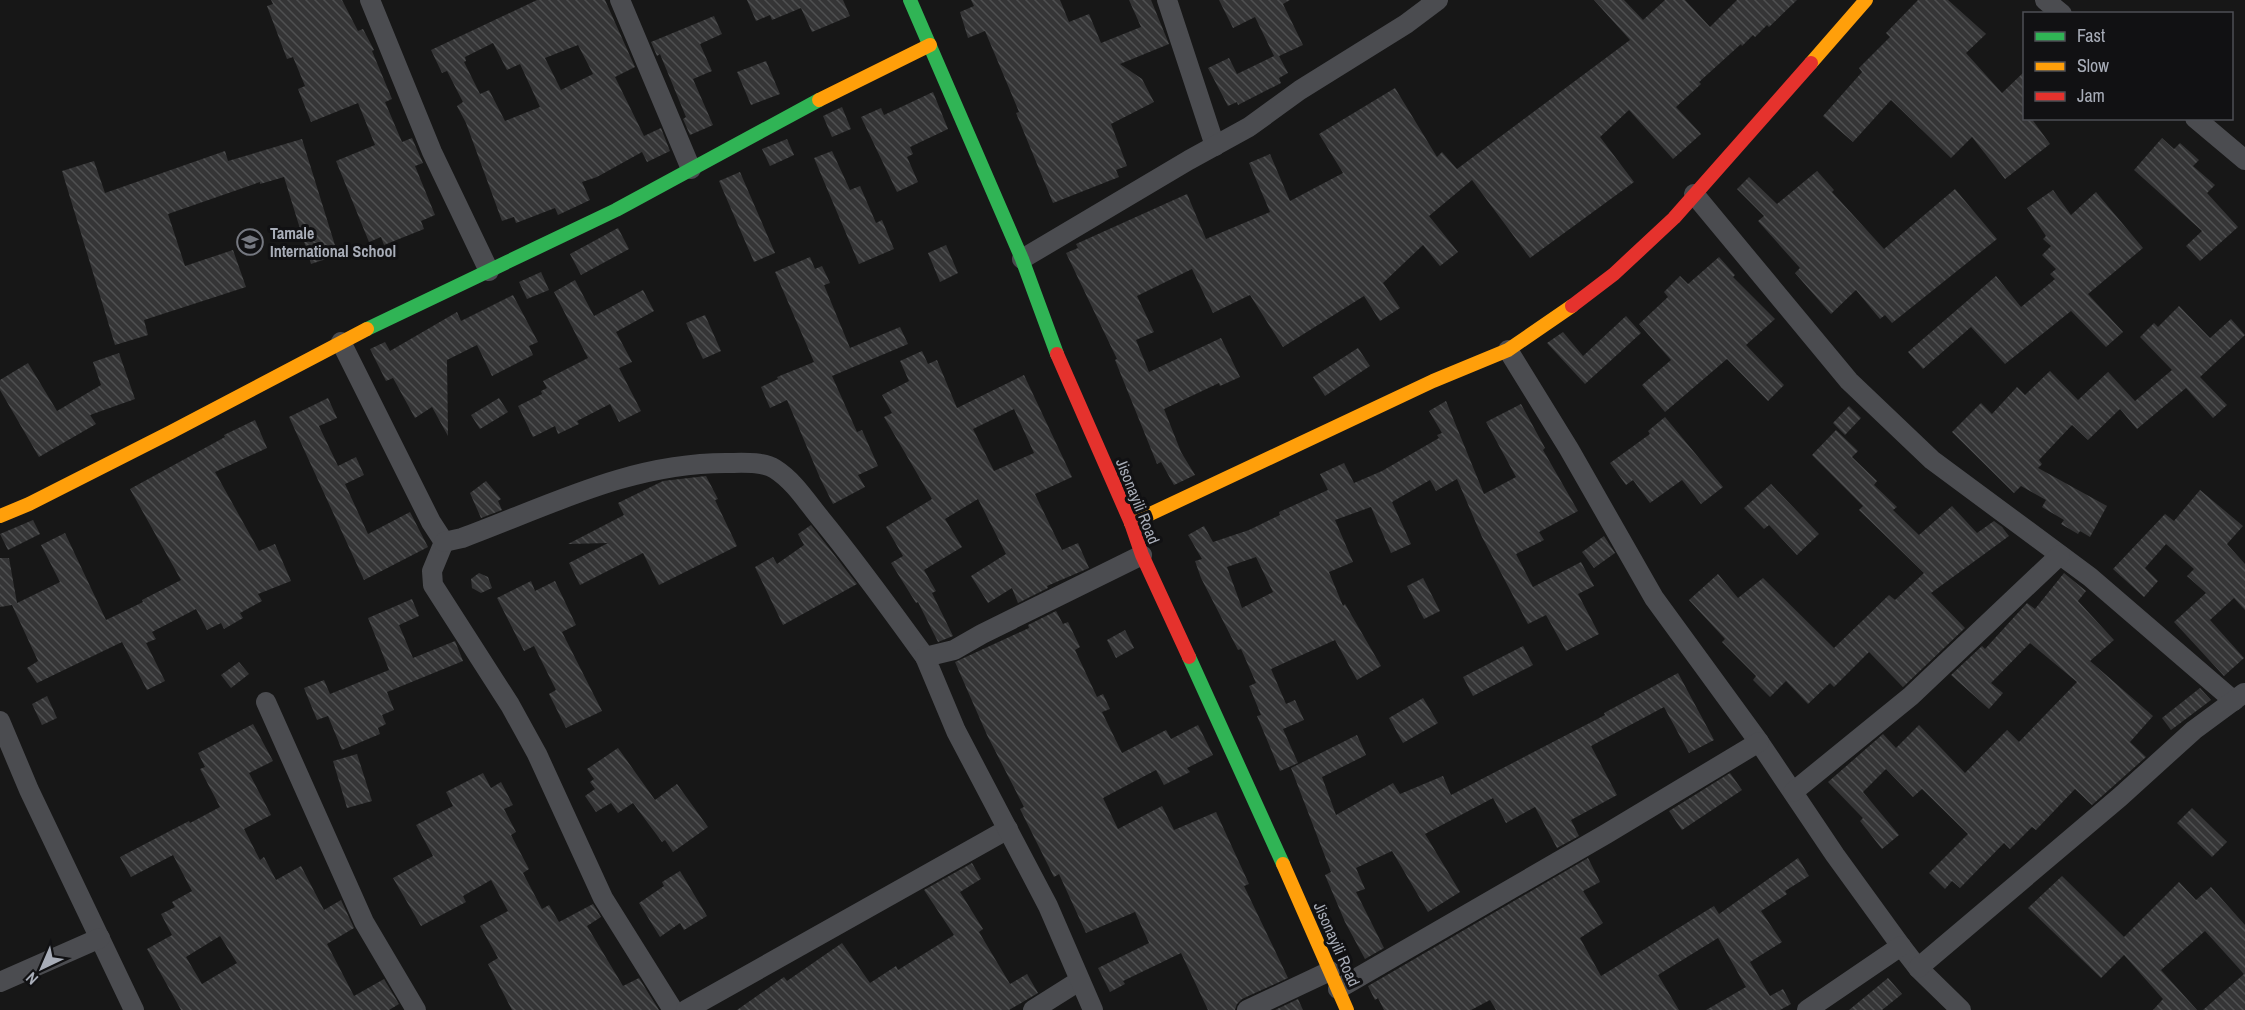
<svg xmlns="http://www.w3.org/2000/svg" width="2245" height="1010" viewBox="0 0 2245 1010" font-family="'Archivo Narrow',sans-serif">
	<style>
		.building { fill: url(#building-back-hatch); fill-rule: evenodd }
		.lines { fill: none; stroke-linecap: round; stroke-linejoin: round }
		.street { stroke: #4b4c50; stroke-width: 20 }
		.fast { stroke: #30b455; stroke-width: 14 }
		.slow { stroke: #ff9f0a; stroke-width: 14 }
		.jam { stroke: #e5322d; stroke-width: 14 }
		.labels { text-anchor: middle; stroke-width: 6; stroke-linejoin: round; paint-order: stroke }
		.poi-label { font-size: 16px; font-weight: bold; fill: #a8adb8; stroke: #111113; text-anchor: start }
		.street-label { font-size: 16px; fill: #a8adb8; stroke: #111113 }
	</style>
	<defs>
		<pattern id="building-back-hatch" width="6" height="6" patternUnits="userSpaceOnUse" patternTransform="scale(1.5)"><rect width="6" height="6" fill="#353536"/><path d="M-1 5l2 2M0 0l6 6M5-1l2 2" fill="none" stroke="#4f5051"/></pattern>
	</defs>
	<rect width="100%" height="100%" fill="#171717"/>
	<!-- building -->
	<g class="building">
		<path d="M271,0H342L358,31L363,29L374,50L372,51L392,99L385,102L402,142L412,138L423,163L415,166L435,215L421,221L424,229L384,245L381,237L369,242L336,161L375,145L358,103L311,122L298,89L305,86L293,57L287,59L267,6L273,4Z"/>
		<path d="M537,0H605L635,67L615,77L644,136L661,128L670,151L647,162L642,152L597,177L582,182L590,200L558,215L555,208L516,223L514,217L502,221L466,123L457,106L463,102L447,71L442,73L431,50ZM493,43L507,70L520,64L540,107L505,121L489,90L480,94L464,62L466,61L465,57ZM578,45L593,74L561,90L545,58Z"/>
		<path d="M747,0H843L850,16L812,32L801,8L772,20L770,15L756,21Z"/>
		<path d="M971,0H1060L1069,22L1089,14L1101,43L1141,27L1129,0H1151L1169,44L1120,64L1142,79L1154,102L1111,124L1127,166L1116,170L1119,177L1053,203L1016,113L1019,112L985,31L968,38L960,12L974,6Z"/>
		<path d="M1219,0H1290L1283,4L1303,45L1279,56L1288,73L1279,78L1281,83L1238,105L1237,102L1228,106L1208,68L1229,58L1237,74L1274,56L1255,17L1233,28Z"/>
		<path d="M1594,0H1624L1643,20L1665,0H1685L1710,27L1737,0H1797L1769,27L1767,25L1755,37L1753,35L1742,46L1741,44L1699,82L1701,84L1676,107L1701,134L1673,159L1629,110L1600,137L1634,182L1530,258L1472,180L1429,216L1458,252L1440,266L1423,245L1383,283L1400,308L1380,321L1364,296L1283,347L1250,295L1213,313L1192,269L1137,296L1154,332L1136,340L1149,372L1221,338L1240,377L1220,386L1219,383L1164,409L1181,452L1195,475L1174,485L1161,462L1157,464L1115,360L1117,359L1066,253L1078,248L1076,244L1187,194L1206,239L1270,212L1249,163L1270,154L1290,201L1343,173L1319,134L1395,88L1437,157L1442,152L1457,169L1630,40Z"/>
		<path d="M1918,0H1948L1986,34L1966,53L2002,93L2025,71V118H2031L2050,144L2005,179L1972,137L1951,158L1891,100L1853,142L1823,116L1862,72L1859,68L1890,37L1886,33Z"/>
		<path d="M714,16L722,34L700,44L712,71L693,79L713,125L690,135L683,119L686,117L660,54L657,56L651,42Z"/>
		<path d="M766,61L780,94L751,105L737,72Z"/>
		<path d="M933,92L948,129L910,147L913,154L907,157L918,182L897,192L861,117L881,108L884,115Z"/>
		<path d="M842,107L851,129L832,137L823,116Z"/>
		<path d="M2162,138L2174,149L2180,143L2199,160L2193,166L2215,185L2207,193L2238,227L2200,261L2186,246L2202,231L2134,170Z"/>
		<path d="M302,139L338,255L311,264L284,177L260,184V182L168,214L185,266L233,250L246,287L144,320L148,335L115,345L62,171L94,161L105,193L225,151L228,161Z"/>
		<path d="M787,139L794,155L770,166L762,149Z"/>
		<path d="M832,151L850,190L860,186L876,223L882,220L894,249L859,264L814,158Z"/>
		<path d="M1817,171L1834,190L1832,192L1884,249L1955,189L1997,239L1892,323L1885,315L1880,319L1856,290L1831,314L1795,273L1800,268L1758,221L1764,216L1737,189L1749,177L1777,204Z"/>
		<path d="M740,172L775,253L754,262L719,181Z"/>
		<path d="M2053,190L2071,215L2096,192L2143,248L2088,294L2123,332L2106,347L2071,311L2005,364L1971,327L1923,369L1908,352L1996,276L2021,307L2055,279L2050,274L2056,269L2042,255L2051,246L2043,239L2046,236L2027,208Z"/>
		<path d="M618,228L629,249L581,275L570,254Z"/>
		<path d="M946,245L958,273L940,282L928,253Z"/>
		<path d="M810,257L815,269L822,266L830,283L824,285L850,348L900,327L908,344L832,376L857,432L862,430L878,466L858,475L865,487L833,504L820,478L787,400L770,408L761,387L778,379L777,377L814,362L775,272Z"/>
		<path d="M1719,257L1735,275L1733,277L1775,319L1746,345L1784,385L1768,401L1727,359L1665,412L1642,385L1671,360L1639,324L1668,297L1664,292L1680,276L1688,284Z"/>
		<path d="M541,272L549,290L527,299L519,282Z"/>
		<path d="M575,280L594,316L643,290L654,311L616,332L632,362L619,368L641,411L619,422L610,404L577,421L579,424L558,434L555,426L533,437L518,406L542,394L541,391L547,388L543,381L588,358L554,292Z"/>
		<path d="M513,295L538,342L529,346L533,355L492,376L477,345L447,360L448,436L432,407L415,418L393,378L386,381L370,349L385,342L390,351L457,312L461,321Z"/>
		<path d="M2179,306L2210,338L2231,319L2245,335L2200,377L2227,405L2213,418L2186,388L2137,429L2120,409L2088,440L2072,425L2039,460L2042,464L2038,468L2107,506L2090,537L2080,531L2078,534L2061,524L2064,520L2042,507L2046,500L2021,486L2014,493L1952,432L1981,403L1992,414L2017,387L2025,395L2050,371L2078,400L2108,372L2135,401L2172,370L2140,337L2154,323L2158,327Z"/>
		<path d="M705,315L721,351L703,359L686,323Z"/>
		<path d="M1626,316L1641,333L1585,384L1547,343L1563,332L1583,356Z"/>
		<path d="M1358,348L1370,366L1325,396L1313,377Z"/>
		<path d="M922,351L928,364L937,360L957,408L1024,375L1072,477L1035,494L1062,550L1078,543L1089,568L1047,586L1048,588L1018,603L1012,588L988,603L971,576L1006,554L978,499L945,519L962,547L924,570L936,591L932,593L953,636L938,642L918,602L916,603L891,563L903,556L886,527L932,499L884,417L892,413L882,395L909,381L900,361ZM1014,409L1034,453L994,471L973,429Z"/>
		<path d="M119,353L135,399L90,415L96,424L39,457L0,390V380L28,363L57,411L101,385L93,362Z"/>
		<path d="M328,398L337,418L319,426L338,466L356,457L364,475L345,484L368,534L410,512L428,547L364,580L289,417Z"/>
		<path d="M499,398L508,412L480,429L471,415Z"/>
		<path d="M1446,401L1484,494L1516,477L1486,422L1521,404L1545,448L1543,450L1578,511L1539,532L1544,540L1516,554L1533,587L1581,562L1594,586L1578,594L1599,634L1566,651L1546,615L1528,624L1482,537L1457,479L1436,491L1430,480L1392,502L1411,544L1391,553L1371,507L1335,520L1353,562L1329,572L1343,606L1345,604L1381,666L1357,680L1335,640L1271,669L1286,704L1295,700L1304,720L1283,729L1298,763L1280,771L1257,716L1261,715L1249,686L1256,683L1241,649L1238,650L1201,578L1195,561L1202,559L1188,535L1204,526L1213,542L1249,530L1280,515L1279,512L1328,490L1320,474L1344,463L1354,483L1382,471L1439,438L1437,435L1442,433L1429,411ZM1256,557L1273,592L1242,608L1227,567Z"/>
		<path d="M1849,406L1861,418L1845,435L1833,423Z"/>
		<path d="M1665,417L1723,487L1701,504L1682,480L1650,503L1633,480L1626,485L1610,463L1650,434L1648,431Z"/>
		<path d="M255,420L267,448L215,472L259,551L275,544L291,581L258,594L262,601L240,613L243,618L224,629L221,623L207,630L196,609L152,632L156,639L146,643L165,681L147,690L122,642L37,683L27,668L38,661L12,605L0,607V558H9L17,603L60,582L41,545L65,533L106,620L143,602L142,600L181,580L130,489L225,437L224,435Z"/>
		<path d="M1836,430L1858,451L1852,457L1877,481L1874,485L1897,507L1893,510L1919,535L1952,506L1977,533L1994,521L2002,527L2009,536L1931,593L1965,628L1903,687L1869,652L1834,687L1830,683L1808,704L1786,681L1770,697L1753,680L1756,676L1722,642L1725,639L1689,600L1718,574L1738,598L1763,578L1834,648L1889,595L1895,600L1924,573L1859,510L1863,506L1812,455Z"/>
		<path d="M706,476L718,499L715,500L737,546L659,585L643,553L580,585L569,563L608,543L568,544L624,515L618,503L663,481Z"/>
		<path d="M486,481L501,499L498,501L502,510L481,518L470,493Z"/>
		<path d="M1771,484L1819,534L1797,555L1769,525L1764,529L1744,508Z"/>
		<path d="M2200,490L2243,526L2227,544L2245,564V610L2234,598L2210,620L2244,658L2224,676L2174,622L2206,593L2187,576L2194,569L2166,544L2145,568L2158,581L2144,597L2113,569L2165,514L2174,521Z"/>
		<path d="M33,520L40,534L8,550L0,534Z"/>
		<path d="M811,525L857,584L783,625L755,567L773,557L777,564L804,545L798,534Z"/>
		<path d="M1604,536L1615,553L1594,568L1582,552Z"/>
		<path d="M479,573L488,577L492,588L481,593L472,588L471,579Z"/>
		<path d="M2064,573L2086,591L2078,601L2114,640L2090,661L2153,716L2130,742L2146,757L2092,805L2075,789L2036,830L2032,827L2010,849L2004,843L1960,888L1952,881L1945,889L1929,873L1968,834L1922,789L1913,797L1886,769L1863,792L1899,835L1882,849L1860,821L1863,818L1828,782L1883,734L1896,748L1919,725L1965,773L2007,730L2019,742L2077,682L2030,643L1991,683L2003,693L1989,709L1951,675L1982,646L1985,649L2027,603L2035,609Z"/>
		<path d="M1423,578L1440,611L1424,619L1407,586Z"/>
		<path d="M531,581L535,591L555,581L576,625L562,632L602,711L566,728L549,694L556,690L534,646L524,651L497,598Z"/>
		<path d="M412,599L419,616L399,625L413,658L455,641L463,661L387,692L394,710L382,715L386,724L378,728L380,734L342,750L328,716L317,720L304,688L324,680L330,694L389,670L368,618Z"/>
		<path d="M1056,611L1063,624L1068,622L1080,647L1075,650L1097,697L1103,694L1110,709L1102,712L1122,753L1166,730L1171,739L1198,725L1213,755L1187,768L1190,772L1164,785L1156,770L1103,798L1118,829L1162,806L1174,830L1216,812L1249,884L1244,886L1288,978L1242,999L1237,1004L1235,1010H1208L1181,953L1123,981L1125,984L1110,992L1098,968L1149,943L1135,912L1086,933L1059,874L1054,877L1020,809L1024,807L987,735L955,662L1029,628L1028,625Z"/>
		<path d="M1125,630L1134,648L1116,658L1107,640Z"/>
		<path d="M1523,646L1533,665L1473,696L1463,677Z"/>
		<path d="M239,662L249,674L231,688L221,675Z"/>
		<path d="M1678,673L1714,740L1689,753L1664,707L1591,746L1617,795L1571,820L1579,836L1557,848L1535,807L1506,823L1493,798L1425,834L1460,892L1428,912L1392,851L1356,868L1365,889L1356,892L1384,948L1365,959L1345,922L1325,875L1331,872L1291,768L1357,735L1366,755L1322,777L1336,815L1393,783L1400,794L1443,776L1451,795L1605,715L1604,713Z"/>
		<path d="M2200,688L2211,700L2171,730L2162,718Z"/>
		<path d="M47,696L57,718L42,725L32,704Z"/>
		<path d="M1423,698L1438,723L1403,743L1389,718Z"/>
		<path d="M253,724L273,761L249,773L271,815L244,829L260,860L264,857L276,880L301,866L324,910L341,900L354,928L327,944L354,996L384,979L399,1004L389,1010H181L147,949L172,935L161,914L175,907L172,902L192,891L173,855L131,877L120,857L189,821L190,823L220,807L200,769L205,767L198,753ZM220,936L237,963L202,984L186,957Z"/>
		<path d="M618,748L655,800L677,784L708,827L673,852L665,840L662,842L633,803L618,813L611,803L596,812L585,796L595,789L590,782L594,779L587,769Z"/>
		<path d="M357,754L372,801L347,808L333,761Z"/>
		<path d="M483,773L491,788L501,782L513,805L504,809L516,832L511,835L529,869L523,873L542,909L549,905L559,922L593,904L601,917L587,926L623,986L639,978L659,1010H512L488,964L498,958L480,926L508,911L491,880L463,896L466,902L421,926L393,878L433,856L416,825L453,806L446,792Z"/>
		<path d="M1730,773L1742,790L1682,830L1669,811Z"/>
		<path d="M2192,808L2227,842L2212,857L2177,823Z"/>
		<path d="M1588,858L1600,882L1583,891L1603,923L1580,938L1601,976L1714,906L1719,914L1798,858L1809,876L1785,891L1787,894L1761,911L1782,942L1750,962L1770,996L1783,989L1791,1004L1780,1010H1706L1746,987L1718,938L1658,975L1679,1010H1496L1490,1000L1471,1010H1384L1378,998L1375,1000L1368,986Z"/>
		<path d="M972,863L981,879L960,892L983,929L979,932L1010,984L1027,974L1038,993L1009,1010H737L784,977L787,981L842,943L870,983L896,966L898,970L954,935L924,890Z"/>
		<path d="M680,871L707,916L684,930L680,923L660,937L639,903L664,886L662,882Z"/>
		<path d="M2062,876L2124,937L2179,882L2196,900L2211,887L2245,925V1010H2203L2244,974L2205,931L2161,970L2197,1010H2153L2163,999L2124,955L2101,978L2028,908Z"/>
		<path d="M1888,978L1902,994L1882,1010H1849Z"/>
		<path d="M1298,999L1303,1010H1275Z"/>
	</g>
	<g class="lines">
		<!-- street -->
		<g class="street">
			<path d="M370,0L432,152L489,271"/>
			<path d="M620,0L691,169"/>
			<path d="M1167,0L1215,146"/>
			<path d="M2045,0L2062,14"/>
			<path d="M2195,118L2245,160"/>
			<path d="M1694,194L1849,381L1932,460L2090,577L2234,701"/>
			<path d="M1022,259L1189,160L1249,127L1300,90L1406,24L1438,0"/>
			<path d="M341,342L431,522L444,542L432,571L433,585L510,705L537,754L603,898L673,1010"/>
			<path d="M1508,350L1569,449L1654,598L1759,742L1835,855L1901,946L1918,968L1961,1010"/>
			<path d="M444,542L462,538C551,505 630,463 726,463C741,463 762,461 775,469C794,481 807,502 821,519C858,564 891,610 925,657"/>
			<path d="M266,702L364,922L416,1010"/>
			<path d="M0,721L29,790L134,1010"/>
			<path d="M1793,792L1911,696L2060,555"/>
			<path d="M1918,968L2120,797L2194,730L2244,693"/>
			<path d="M0,982L100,938"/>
			<path d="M1338,989L1606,834L1759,742"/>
			<path d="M686,1010L1008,829"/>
			<path d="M1033,1010L1079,981"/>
			<path d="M1093,1010L1048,906L956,731L925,657L954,650L982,634L1142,555"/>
			<path d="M1247,1010L1330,971"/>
			<path d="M1807,1010L1901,946"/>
		</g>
		<!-- fast -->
		<g class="fast">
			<path d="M910,0L1022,259L1057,354"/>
			<path d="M367,329L616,210L819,100"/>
			<path d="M1189,657L1283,864"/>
		</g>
		<!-- slow -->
		<g class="slow">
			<path d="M1811,63L1866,0"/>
			<path d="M819,100L930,45"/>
			<path d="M0,516L29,504L171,432L367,329"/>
			<path d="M1131,523L1433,381L1508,350L1572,306"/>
			<path d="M1283,864L1347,1010"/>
		</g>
		<!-- jam -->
		<g class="jam">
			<path d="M1572,306L1614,274L1674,218L1811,63"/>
			<path d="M1057,354L1131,523L1142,555L1189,657"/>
		</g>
	</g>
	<!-- icons -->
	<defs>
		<g id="school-ring" transform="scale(1.35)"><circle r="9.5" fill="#111113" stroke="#757880" stroke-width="1.5"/><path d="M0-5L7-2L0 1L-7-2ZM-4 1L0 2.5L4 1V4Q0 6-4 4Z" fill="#757880"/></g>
	</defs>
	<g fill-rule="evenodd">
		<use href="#school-ring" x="250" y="242"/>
	</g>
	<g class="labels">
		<!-- poi labels -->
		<g class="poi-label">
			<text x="270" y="239">Tamale<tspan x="270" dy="18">International School</tspan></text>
		</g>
		<!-- street labels -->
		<g class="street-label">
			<text transform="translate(1138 501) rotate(68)" y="6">Jisonayili Road</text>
			<text transform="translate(1337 944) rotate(66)" y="6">Jisonayili Road</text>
		</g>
	</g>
	<!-- legend -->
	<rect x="2023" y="12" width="210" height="108" fill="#111113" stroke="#4d4f55" stroke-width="1.5"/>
	<rect x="2035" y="32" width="30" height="9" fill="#30b455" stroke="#4d4f55" stroke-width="1.5"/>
	<text x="2077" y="42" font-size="18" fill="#a8adb8">Fast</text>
	<rect x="2035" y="62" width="30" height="9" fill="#ff9f0a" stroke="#4d4f55" stroke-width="1.5"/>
	<text x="2077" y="72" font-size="18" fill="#a8adb8">Slow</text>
	<rect x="2035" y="92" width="30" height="9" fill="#e5322d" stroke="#4d4f55" stroke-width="1.5"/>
	<text x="2077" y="102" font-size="18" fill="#a8adb8">Jam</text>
	<!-- north arrow -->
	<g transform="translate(42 968) rotate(224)" stroke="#111113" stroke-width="4.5" paint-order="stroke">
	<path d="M0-4.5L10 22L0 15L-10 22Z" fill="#a8adb8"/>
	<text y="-9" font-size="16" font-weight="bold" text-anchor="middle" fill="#a8adb8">N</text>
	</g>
</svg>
